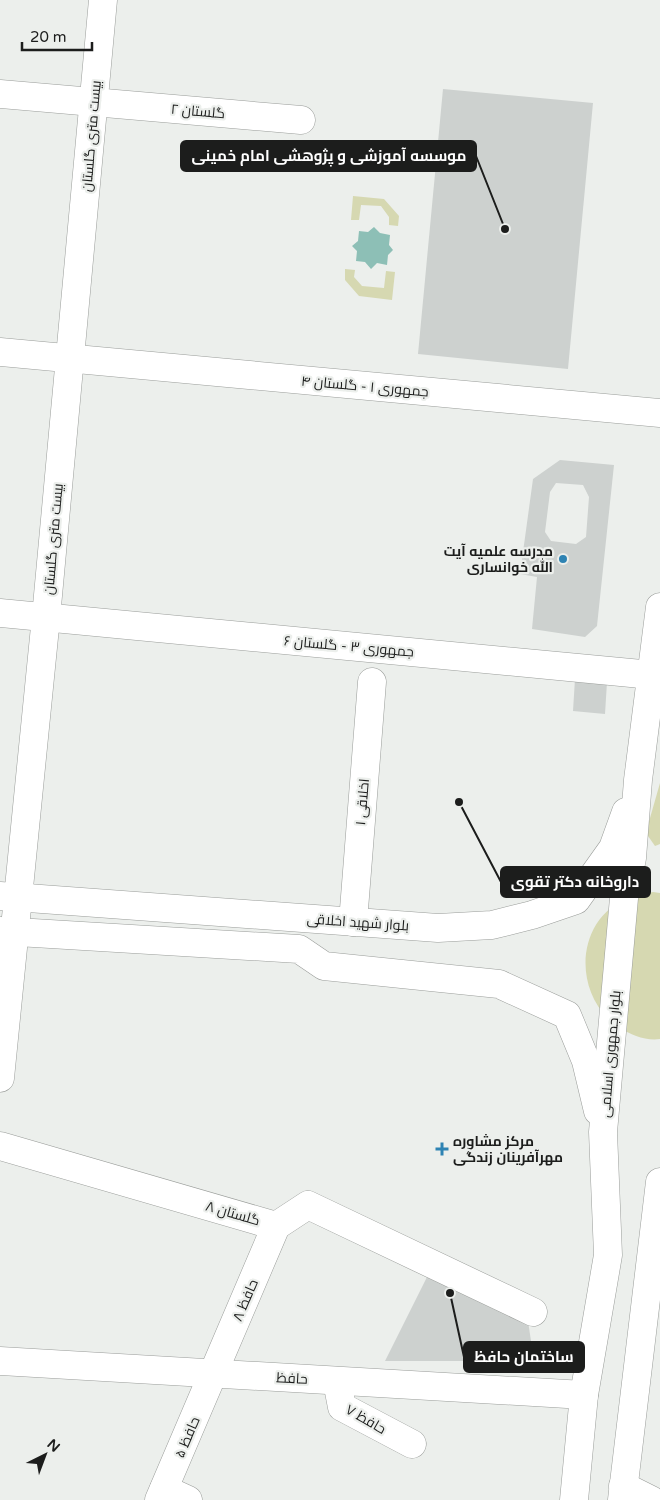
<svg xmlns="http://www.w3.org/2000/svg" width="660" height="1500" viewBox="0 0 660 1500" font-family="'Varela Round',Cairo,sans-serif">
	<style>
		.green { fill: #d6d8b1 }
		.water { fill: #8dbfb6 }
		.building { fill: #cdd1cf; fill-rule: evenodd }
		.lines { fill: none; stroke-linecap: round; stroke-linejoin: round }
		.minor-casing { stroke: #9a9d9a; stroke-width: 29 }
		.major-casing { stroke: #9a9d9a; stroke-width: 29 }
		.minor { stroke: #fff; stroke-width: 28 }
		.major { stroke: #fff; stroke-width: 28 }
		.poi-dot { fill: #2e83b3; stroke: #ecefec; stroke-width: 2 }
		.labels { text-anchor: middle; stroke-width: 4.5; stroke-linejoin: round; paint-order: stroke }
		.street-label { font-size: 14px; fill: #1c1d1c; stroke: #ecefec }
		.poi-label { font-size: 14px; font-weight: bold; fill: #1c1d1c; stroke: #ecefec; text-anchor: end }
		.leader { fill: none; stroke: #1c1d1c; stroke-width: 2 }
		.callout-dot { fill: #1c1d1c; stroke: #ecefec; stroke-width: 2 }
		.callout { fill: #1c1d1c; stroke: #1c1d1c; stroke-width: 2 }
		.callout-label { font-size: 15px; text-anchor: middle; font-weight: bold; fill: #fff }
	</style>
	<rect width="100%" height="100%" fill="#ecefec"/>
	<!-- green -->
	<g class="green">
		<path d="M353,196L384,199L399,216L398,226L389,225V217L381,206L361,205L359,220H351Z"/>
		<path d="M345,269L355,270L354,277L362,286L384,288L386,271L395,272L392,300L359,296L345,280Z"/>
		<path d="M660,783V844L655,846L648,836V825Z"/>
		<path d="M653,892L660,893V1039C646,1041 631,1035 620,1028C572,997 573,919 630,897C637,895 645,894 653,892Z"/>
	</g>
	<!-- water -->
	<path class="water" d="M374,227L380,233L390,235L389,245L393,250L388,255L387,265L377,263L371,269L365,262L356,261L357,251L352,246L358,241L359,231L368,232Z"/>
	<!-- building -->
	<g class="building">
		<path d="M443,89L593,103L568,369L418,354Z"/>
		<path d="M560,460L614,465L597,626L585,637L532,629L537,577L520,574L533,479ZM556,483L583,485L589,497L586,537L576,544L551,541L545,532L550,492Z"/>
		<path d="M575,679L607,682L605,714L573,711Z"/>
		<path d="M433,1265L528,1321L534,1361H385Z"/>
	</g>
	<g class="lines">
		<!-- minor casing -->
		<g class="minor-casing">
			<g id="minor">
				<path d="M0,94L301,120"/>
				<path d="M0,352L660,413"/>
				<path d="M0,613L652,675"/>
				<path d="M353,922L372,682"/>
				<path d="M0,1078L46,617L103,0"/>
				<path d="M0,1146L276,1226"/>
				<path d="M276,1226L308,1205L533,1312"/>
				<path d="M0,1361L584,1395"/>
				<path d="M337,1381L342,1407L412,1444"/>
				<path d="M623,1486L651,1500"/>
				<path d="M164,1489L188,1500"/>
				<path d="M159,1500L276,1226"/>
			</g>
		</g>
		<!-- major casing -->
		<g class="major-casing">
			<g id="major">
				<path d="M0,896L438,928L492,925L532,915L576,900L613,848L626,812"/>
				<path d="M0,931L299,949L324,966L499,984L567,1015L586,1061L598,1111"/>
				<path d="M574,1500L584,1395L608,1255L603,1132L624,898L632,858L638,780L660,607"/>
				<path d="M622,1500L660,1182"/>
			</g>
		</g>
		<!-- minor -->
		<use href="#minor" class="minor"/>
		<!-- major -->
		<use href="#major" class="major"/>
	</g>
	<!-- markers -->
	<g class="poi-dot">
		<circle cx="563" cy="559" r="5"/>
		<path d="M439.5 1141.5h5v5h5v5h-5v5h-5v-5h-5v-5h5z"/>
	</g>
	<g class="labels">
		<!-- street labels -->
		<g class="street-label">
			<text transform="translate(198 111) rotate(5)" y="5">گلستان ۲</text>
			<text transform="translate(91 136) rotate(-85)" y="5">بیست متری گلستان</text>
			<text transform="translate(365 386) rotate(5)" y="5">جمهوری ۱ - گلستان ۴</text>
			<text transform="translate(53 539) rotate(-85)" y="5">بیست متری گلستان</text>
			<text transform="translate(349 646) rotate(5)" y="5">جمهوری ۳ - گلستان ۶</text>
			<text transform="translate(362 802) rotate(-85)" y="5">اخلاقی ۱</text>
			<text transform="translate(358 922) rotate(4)" y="5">بلوار شهید اخلاقی</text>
			<text transform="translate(610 1054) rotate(-85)" y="5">بلوار جمهوری اسلامی</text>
			<text transform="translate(233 1213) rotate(16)" y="5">گلستان ۸</text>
			<text transform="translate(245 1300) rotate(-67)" y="5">حافظ ۸</text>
			<text transform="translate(292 1378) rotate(3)" y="5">حافظ</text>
			<text transform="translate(366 1419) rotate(30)" y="5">حافظ ۷</text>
			<text transform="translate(187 1437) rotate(-67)" y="5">حافظ ۵</text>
		</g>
		<!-- poi labels -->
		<g class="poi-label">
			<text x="553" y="556">مدرسه علمیه آیت<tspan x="553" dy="16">الله خوانساری</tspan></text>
			<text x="453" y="1146" text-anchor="start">مرکز مشاوره<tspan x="453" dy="16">مهرآفرینان زندگی</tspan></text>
		</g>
	</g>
	<!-- callouts -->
	<path class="leader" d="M505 229L476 156M459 802L501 882M450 1293L464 1357"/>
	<g class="callout-dot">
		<circle cx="505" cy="229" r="5"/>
		<circle cx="459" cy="802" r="5"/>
		<circle cx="450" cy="1293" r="5"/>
	</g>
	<g class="callout">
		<rect x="181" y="141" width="295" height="30" rx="5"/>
		<rect x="501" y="867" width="149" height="30" rx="5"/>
		<rect x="464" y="1342" width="120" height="30" rx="5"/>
	</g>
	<g class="callout-label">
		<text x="329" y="161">موسسه آموزشی و پژوهشی امام خمینی</text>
		<text x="575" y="887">داروخانه دکتر تقوی</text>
		<text x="524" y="1362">ساختمان حافظ</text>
	</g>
	<!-- north arrow -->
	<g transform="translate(45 1455) rotate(42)" stroke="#ecefec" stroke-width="4" paint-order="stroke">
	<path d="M0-4L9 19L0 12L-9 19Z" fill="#1c1d1c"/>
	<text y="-8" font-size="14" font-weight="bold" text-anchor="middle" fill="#1c1d1c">N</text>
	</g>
	<!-- scale -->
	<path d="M22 42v8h70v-8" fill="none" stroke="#1c1d1c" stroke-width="2.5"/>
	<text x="30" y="42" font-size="15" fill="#1c1d1c" stroke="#ecefec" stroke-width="4" paint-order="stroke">20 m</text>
</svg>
